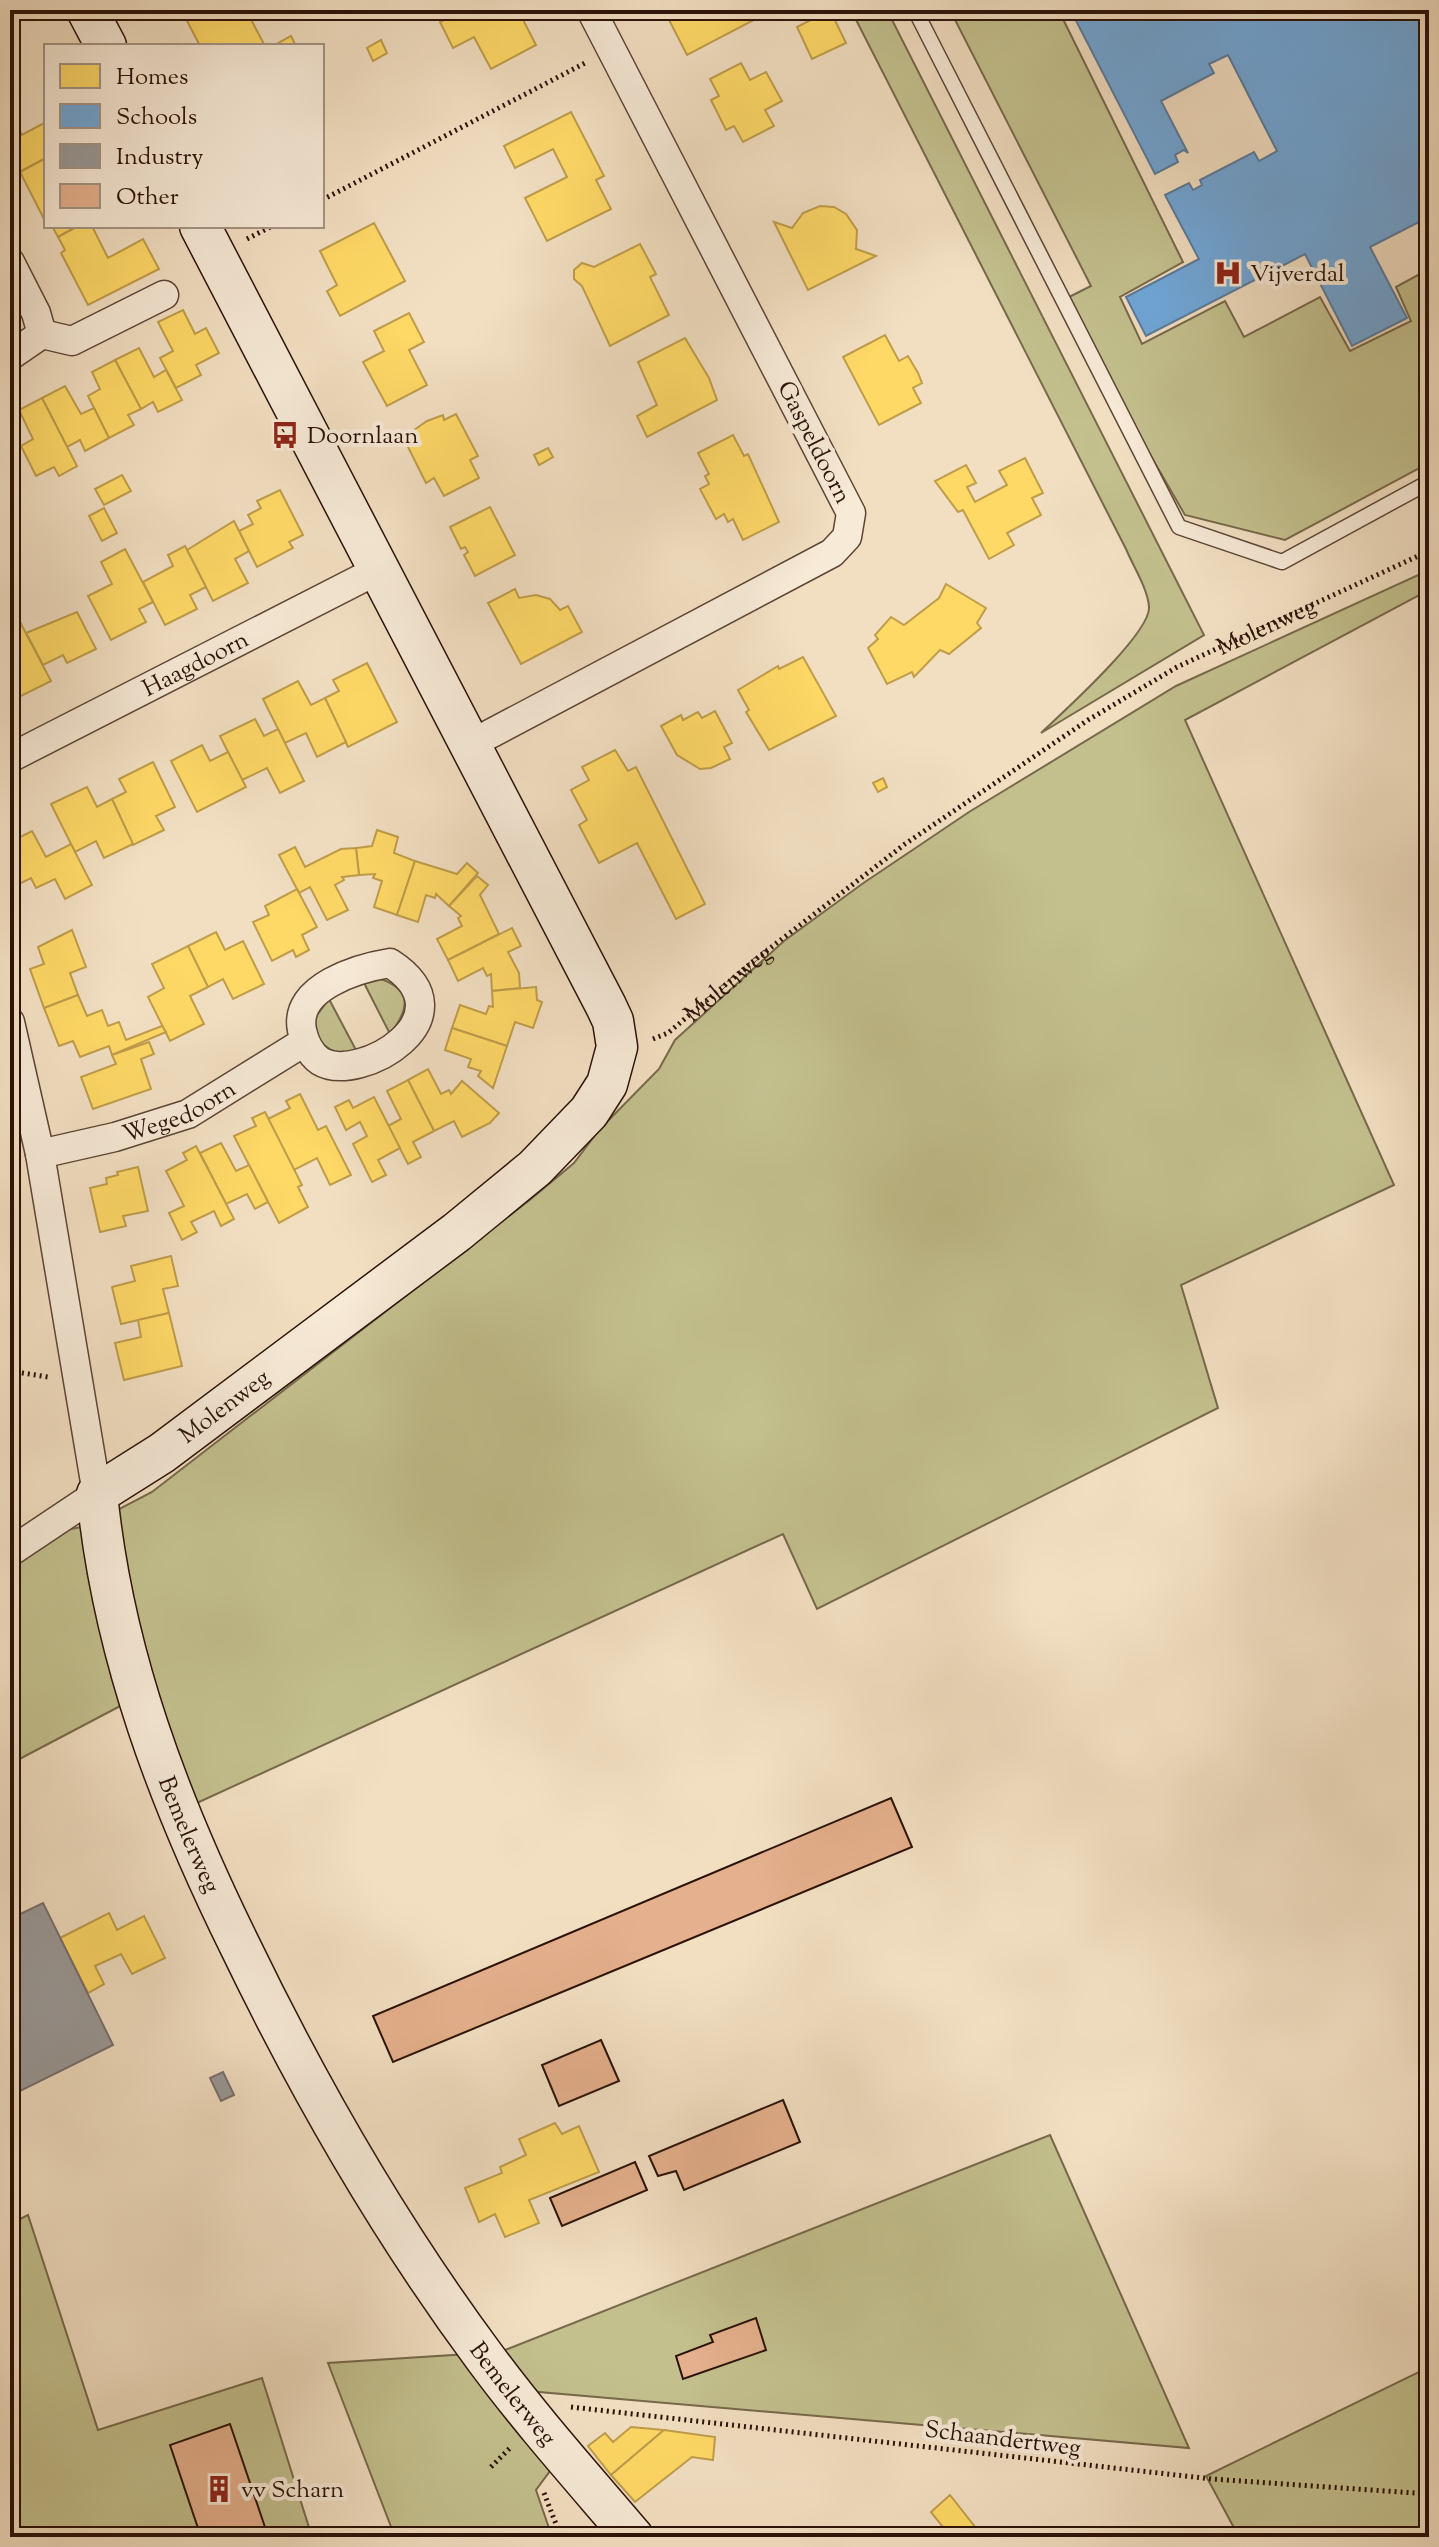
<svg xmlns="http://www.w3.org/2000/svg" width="1439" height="2547" viewBox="0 0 1439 2547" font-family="'Sorts Mill Goudy',serif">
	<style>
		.green { fill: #c3c08e; stroke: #77694b; stroke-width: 2 }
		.homes { fill: #ffd966; stroke: #bf9d4a; stroke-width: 2 }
		.schools { fill: #6fa8dc; stroke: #5b7b9c; stroke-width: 2 }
		.industry { fill: #999; stroke: #78706e; stroke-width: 2 }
		.building { fill: #e5b08d; stroke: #2b1208; stroke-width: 2 }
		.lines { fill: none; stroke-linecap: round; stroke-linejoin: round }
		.lane-casing { stroke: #5d4536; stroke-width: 17 }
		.street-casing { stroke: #5d4536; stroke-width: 31 }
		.secondary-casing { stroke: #2b1208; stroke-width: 43 }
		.path { stroke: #2b1208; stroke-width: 5; stroke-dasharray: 2 4; stroke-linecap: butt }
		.lane { stroke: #f7ead7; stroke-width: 14 }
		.street { stroke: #f7ead7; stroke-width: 28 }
		.secondary { stroke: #f7ead7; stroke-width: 40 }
		.labels { text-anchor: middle; stroke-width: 8; stroke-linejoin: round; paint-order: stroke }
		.poi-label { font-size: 24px; fill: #2b1208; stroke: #f7ead7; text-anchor: start }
		.street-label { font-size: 24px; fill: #2b1208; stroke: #f7ead7 }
	</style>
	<rect width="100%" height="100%" fill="#f2dfc2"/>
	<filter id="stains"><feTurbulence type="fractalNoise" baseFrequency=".0025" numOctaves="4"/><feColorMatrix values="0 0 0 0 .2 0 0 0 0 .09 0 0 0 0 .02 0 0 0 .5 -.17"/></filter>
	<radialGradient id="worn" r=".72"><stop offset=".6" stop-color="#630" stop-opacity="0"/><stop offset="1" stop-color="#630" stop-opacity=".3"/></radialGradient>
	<!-- green -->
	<g class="green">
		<path d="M851,10H887L1204,635L1041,733C1062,713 1151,633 1149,607C1148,589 1133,566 1126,549Z"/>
		<path d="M950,10H1069L1061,15L1183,262L1120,297L1142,344L1225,301L1244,337L1320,297L1350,351L1411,321L1396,287L1429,269V463L1285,540L1185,515L1061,301L1091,286Z"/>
		<path d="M1429,570V590L1185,720L1394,1185L1181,1285L1218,1408L817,1609L783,1534L162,1819L124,1704L10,1764V1568L60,1531L87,1526L152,1492L531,1199L574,1163L599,1130L659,1069L675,1040L784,941L862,884L969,812L1176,686Z"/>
		<path d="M381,979C415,991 407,1012 390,1034L363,981Z"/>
		<path d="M329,999L357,1052C329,1056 318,1046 314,1019Z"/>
		<path d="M1050,2135L1189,2448L527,2391L570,2444L536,2490L552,2537H395L328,2363L500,2352Z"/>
		<path d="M28,2215L98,2430L262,2378L312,2537H10V2224Z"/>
		<path d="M1429,2367V2537H1239L1206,2476Z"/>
	</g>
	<!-- homes -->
	<g class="homes">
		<path d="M194,10H229L232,15L246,10L265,46H200L184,15Z"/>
		<path d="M464,10H518L536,45L491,69L474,37L453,48L440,22Z"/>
		<path d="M664,10H768L769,12L687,55Z"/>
		<path d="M830,10L846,43L812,59L797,27Z"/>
		<path d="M10,23L19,41L10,46Z"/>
		<path d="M291,36L296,46H273Z"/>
		<path d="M381,40L387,53L373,61L367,48Z"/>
		<path d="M741,63L750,80L766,72L782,101L765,110L774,126L743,142L734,126L726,130L711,100L719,96L710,79Z"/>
		<path d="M10,111L22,135L46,122V158L10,177Z"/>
		<path d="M571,112L604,176L596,180L611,209L547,241L525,198L567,177L553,149L515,168L504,146Z"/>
		<path d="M46,158V223L20,172Z"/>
		<path d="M820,206L834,207L846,214L857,230L856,249L876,256L808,290L774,222L792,228L803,213Z"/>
		<path d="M374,223L405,281L340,316L327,291L337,285L320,251Z"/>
		<path d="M52,226H78L58,237Z"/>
		<path d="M78,226H92L108,258L143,239L159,269L88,305L61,253L65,250L58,237Z"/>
		<path d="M640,244L656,274L650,277L669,315L610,346L582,286L574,279V270L582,263L594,267Z"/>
		<path d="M183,310L195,334L206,328L219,353L196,365L201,375L176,388L160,358L173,351L158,322Z"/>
		<path d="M409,313L424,342L409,350L427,385L387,406L363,362L384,351L374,331Z"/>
		<path d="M885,335L899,361L908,356L918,373L922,383L913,388L921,403L879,425L843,357Z"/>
		<path d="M685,338L709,378L717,400L647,437L637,416L657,405L638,362Z"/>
		<path d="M139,348L154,377L166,370L182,400L158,412L153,402L141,409L115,360Z"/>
		<path d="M115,360L141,409L128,415L134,425L109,438L88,396L100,389L92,372Z"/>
		<path d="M65,386L81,414L94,408L109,438L85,451L80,440L67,447L42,398Z"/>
		<path d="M42,398L77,466L59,476L54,467L36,476L21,446L33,439L19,410Z"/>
		<path d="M456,414L478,456L470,460L479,478L444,496L434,478L426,483L405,441L416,435L414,430L427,421L443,415L444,420Z"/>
		<path d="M733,435L744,456L748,454L779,522L743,540L733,519L728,522L724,514L716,519L700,489L709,484L705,476L709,474L698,453Z"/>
		<path d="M548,448L553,457L539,465L534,455Z"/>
		<path d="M1025,458L1043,493L1032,498L1041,515L1007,533L1014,545L989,559L963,510L958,512L935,481L966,465L976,483L967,487L975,502L1007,485L999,471Z"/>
		<path d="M122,475L131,491L104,505L95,489Z"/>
		<path d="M280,490L303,535L289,542L293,548L257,567L239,531L253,524L248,515L261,508L257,501Z"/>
		<path d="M490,507L515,555L475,576L464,555L468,552L465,547L461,549L450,527Z"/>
		<path d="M104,508L117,533L102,541L89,516Z"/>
		<path d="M234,521L249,551L235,559L248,583L213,601L187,550Z"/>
		<path d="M185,546L206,587L190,595L197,609L165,625L143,582L173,566L168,555Z"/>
		<path d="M125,549L153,602L139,609L146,622L111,640L88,596L112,584L101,562Z"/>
		<path d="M946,584L986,608L977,623L981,628L949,654L940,650L914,677L912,672L887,684L868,648L878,639L875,635L891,617L904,625L939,598Z"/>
		<path d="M515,589L519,598L536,595L550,599L560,610L568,606L582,632L521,664L488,603Z"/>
		<path d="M77,612L96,649L67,663L63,655L43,665L26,633Z"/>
		<path d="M19,620L51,681L15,699L10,689V625Z"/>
		<path d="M803,657L836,716L769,750L746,712L749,710L738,690L778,666L779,669Z"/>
		<path d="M367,663L397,722L348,747L325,698L339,691L333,680Z"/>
		<path d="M298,681L311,705L325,698L346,742L317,757L306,733L285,743L263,699Z"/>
		<path d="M715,711L732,743L724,747L730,759L711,768L700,769L677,755L661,726L681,715L683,720L698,712L702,718Z"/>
		<path d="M255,719L264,736L278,729L304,781L280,793L267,768L242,780L220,736Z"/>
		<path d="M202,745L210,761L228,752L246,787L197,812L171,761Z"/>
		<path d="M615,750L628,771L636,767L705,904L676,919L637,843L599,863L579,825L587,820L571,790L589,780L582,767Z"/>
		<path d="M153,762L175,807L156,816L164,830L133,845L112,799L126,792L119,779Z"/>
		<path d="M883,778L887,787L878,792L873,783Z"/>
		<path d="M87,787L97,807L112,799L133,844L104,858L96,841L75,852L51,804Z"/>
		<path d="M377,830L398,837L394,853L415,861L397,915L374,907L382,881L373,878L375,874L359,875L356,848L372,846Z"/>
		<path d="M32,831L46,857L71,844L92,885L65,899L55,879L36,888L31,878L15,886L10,877V842Z"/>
		<path d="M295,847L305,867L341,849L356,848L359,875L342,877L344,880L335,885L348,910L327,920L310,887L299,893L279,855Z"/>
		<path d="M415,861L457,874L467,863L478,873L449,906L436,894L435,898L426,895L418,922L397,915Z"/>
		<path d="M477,876L488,885L480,895L499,934L448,960L437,939L462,926L458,918L461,916L449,906Z"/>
		<path d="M297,889L317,927L302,935L309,950L296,957L293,950L272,961L253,922L269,915L265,906Z"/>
		<path d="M512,928L521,946L508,952L519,973L520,988L492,991L491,974L487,976L483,968L458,981L448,960Z"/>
		<path d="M72,930L86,967L70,973L78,995L44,1008L30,969L44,964L38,947Z"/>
		<path d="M216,932L225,950L243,941L264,984L233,999L223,979L208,987L188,946Z"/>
		<path d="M188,946L208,987L190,996L204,1024L170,1041L148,997L164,988L152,964Z"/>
		<path d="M536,987L537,1000L542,1002L533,1028L515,1022L507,1046L452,1028L460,1005L486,1014L489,1006L493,1007L492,991Z"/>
		<path d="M78,995L87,1016L102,1010L108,1026L119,1022L126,1040L162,1026L166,1032L112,1055L109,1046L80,1057L73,1041L59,1046L44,1008Z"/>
		<path d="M452,1028L507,1046L493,1088L478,1076L481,1071L468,1067L471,1059L445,1050Z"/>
		<path d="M149,1042L154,1054L141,1059L151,1089L93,1109L81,1077L116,1064L112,1055Z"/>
		<path d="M428,1069L441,1094L449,1090L451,1094L462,1081L499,1113L490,1123L462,1137L454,1121L434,1131L408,1080Z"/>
		<path d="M408,1080L434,1131L413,1142L421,1157L408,1164L388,1126L401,1119L387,1091Z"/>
		<path d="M300,1094L318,1130L326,1126L351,1175L330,1185L317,1158L294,1170L268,1119L290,1108L286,1101Z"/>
		<path d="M374,1097L400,1148L378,1160L386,1175L372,1182L353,1144L367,1136L360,1122L346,1130L335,1107L349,1100L353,1108Z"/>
		<path d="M265,1112L302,1185L298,1187L308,1207L279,1223L234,1136L256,1126L252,1118Z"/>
		<path d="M221,1143L236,1171L249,1165L268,1202L255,1209L247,1194L226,1204L200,1153Z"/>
		<path d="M196,1146L234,1219L221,1226L214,1211L191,1222L197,1232L182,1240L169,1213L184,1206L166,1171L187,1160L183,1153Z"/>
		<path d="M138,1167L148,1211L123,1216L126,1226L100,1232L90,1188L107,1184L106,1178L118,1175L117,1172Z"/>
		<path d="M171,1256L178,1286L163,1289L169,1313L121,1324L112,1287L135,1281L131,1266Z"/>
		<path d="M169,1313L182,1366L124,1380L115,1343L141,1337L138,1320Z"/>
		<path d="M109,1913L117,1930L144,1916L165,1958L132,1974L121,1954L95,1966L104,1984L88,1993L60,1938Z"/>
		<path d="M555,2123L562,2134L579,2126L599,2172L529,2200L539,2223L505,2237L495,2214L479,2222L465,2188L502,2173L500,2167L526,2155L519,2139Z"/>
		<path d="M631,2427L664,2430L611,2475L588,2446L605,2433L613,2442Z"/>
		<path d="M664,2430L715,2437L713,2460L692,2457L635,2502L611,2475Z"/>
		<path d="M950,2495L983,2537H951L931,2512Z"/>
	</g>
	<!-- schools -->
	<path class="schools" d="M1078,10H1429V217L1370,247L1407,318L1352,346L1305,254L1146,336L1126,297L1199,259L1165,195L1189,183L1193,190L1202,185L1200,180L1254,152L1259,161L1277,151L1228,55L1209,64L1214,73L1161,101L1188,153L1184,150L1175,155L1178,162L1155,174L1072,13Z"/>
	<!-- industry -->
	<g class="industry">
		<path d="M43,1903L113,2045L10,2096V1919Z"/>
		<path d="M223,2072L234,2095L221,2101L210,2078Z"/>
	</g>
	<!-- building -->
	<g class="building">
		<path d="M891,1798L912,1847L393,2062L373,2016Z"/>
		<path d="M601,2040L619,2081L559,2106L542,2065Z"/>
		<path d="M783,2100L800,2142L684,2190L676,2171L658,2176L649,2156Z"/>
		<path d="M635,2162L647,2190L562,2226L550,2198Z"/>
		<path d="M756,2318L766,2350L683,2379L676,2356L713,2342L710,2335Z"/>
		<path d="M230,2424L267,2533L255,2537H201L170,2445Z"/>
	</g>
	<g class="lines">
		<!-- lane casing -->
		<g class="lane-casing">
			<path id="lane" d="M915,10L1179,527L1282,562L1429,482"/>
		</g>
		<!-- street casing -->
		<g class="street-casing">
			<g id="street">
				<path d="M10,262L36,313L42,334L10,356"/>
				<path d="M42,334L72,341L164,295"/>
				<path d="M471,744L832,553L847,537L851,513L591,10"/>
				<path id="s2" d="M10,758L380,569"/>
				<path d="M390,963C474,1017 359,1085 320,1061C310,1054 304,1041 302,1030C293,987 359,968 390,963Z"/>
				<path d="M10,1022L40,1154L97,1494L10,1552"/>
				<path id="s3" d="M40,1154L115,1137L188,1114L304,1042"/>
			</g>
		</g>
		<!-- secondary casing -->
		<g class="secondary-casing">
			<g id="secondary">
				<path d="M87,10L106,46"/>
				<path id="s4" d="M200,226L606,1006L613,1021L617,1047L607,1084L589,1112L535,1168L457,1232L162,1453L97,1494C113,1655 169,1802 240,1946C309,2089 389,2228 483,2355C530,2419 582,2477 633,2537"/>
			</g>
		</g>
		<!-- path -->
		<g class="path">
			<path d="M322,200L587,62"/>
			<path d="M247,239L272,226"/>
			<path id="s1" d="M653,1039L668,1033L756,959L905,844L1088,720L1177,667L1429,551"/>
			<path d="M10,1371L48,1377"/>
			<path d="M571,2407L1212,2479L1429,2494"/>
			<path d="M491,2467L511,2447"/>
			<path d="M544,2493L561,2537"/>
		</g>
		<!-- lane -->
		<use href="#lane" class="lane"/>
		<!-- street -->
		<use href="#street" class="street"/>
		<!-- secondary -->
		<use href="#secondary" class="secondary"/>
	</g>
	<!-- icons -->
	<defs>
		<g id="hospital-bare" transform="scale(2.16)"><path d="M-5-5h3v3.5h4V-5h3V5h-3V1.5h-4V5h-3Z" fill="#8f2418" stroke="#f7ead7" stroke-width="2.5" paint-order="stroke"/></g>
		<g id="bus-bare" transform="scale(2.16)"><path d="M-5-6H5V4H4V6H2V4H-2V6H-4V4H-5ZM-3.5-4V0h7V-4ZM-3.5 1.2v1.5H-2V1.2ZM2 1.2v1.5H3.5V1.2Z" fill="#8f2418" stroke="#f7ead7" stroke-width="2.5" paint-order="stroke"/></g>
		<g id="building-bare" transform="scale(2.16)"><path d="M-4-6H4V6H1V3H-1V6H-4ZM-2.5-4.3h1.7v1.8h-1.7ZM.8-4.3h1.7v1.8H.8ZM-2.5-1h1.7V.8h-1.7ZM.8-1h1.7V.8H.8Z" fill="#8f2418" stroke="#f7ead7" stroke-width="2.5" paint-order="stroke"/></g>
	</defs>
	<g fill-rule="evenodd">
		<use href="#hospital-bare" x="1228" y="273"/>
		<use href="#bus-bare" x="285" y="435"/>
		<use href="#building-bare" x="219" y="2489"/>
	</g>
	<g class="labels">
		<!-- poi labels -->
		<g class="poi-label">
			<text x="1250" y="281">Vijverdal</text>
			<text x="307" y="443">Doornlaan</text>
			<text x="241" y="2497">vv Scharn</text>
		</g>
		<!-- street labels -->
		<g class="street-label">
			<text transform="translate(815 442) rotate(63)" y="8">Gaspeldoorn</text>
			<text dy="8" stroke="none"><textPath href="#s1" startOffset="742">Molenweg</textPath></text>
			<text dy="8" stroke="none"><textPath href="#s2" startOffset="208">Haagdoorn</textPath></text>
			<text dy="8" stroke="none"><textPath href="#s1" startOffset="94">Molenweg</textPath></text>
			<text dy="8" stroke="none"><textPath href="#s3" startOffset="146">Wegedoorn</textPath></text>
			<text transform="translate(224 1406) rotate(-37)" y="8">Molenweg</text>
			<text dy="8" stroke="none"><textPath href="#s4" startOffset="1972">Bemelerweg</textPath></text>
			<text dy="8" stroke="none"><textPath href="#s4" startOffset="2620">Bemelerweg</textPath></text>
			<text transform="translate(1003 2438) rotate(7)" y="8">Schaandertweg</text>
		</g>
	</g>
	<!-- margin -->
	<rect width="1439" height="2547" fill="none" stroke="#f2dfc2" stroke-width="40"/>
	<rect x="12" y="12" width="1415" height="2523" fill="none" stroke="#2b1208" stroke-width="4"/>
	<rect x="20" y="20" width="1399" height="2507" fill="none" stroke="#2b1208" stroke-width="2"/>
	<!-- legend -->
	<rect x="44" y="44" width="280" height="184" fill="#f7ead7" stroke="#a59484" stroke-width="2"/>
	<rect x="60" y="64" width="40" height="24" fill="#ffd966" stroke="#a59484" stroke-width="2"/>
	<text x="116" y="84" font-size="24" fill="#2b1208">Homes</text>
	<rect x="60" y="104" width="40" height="24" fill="#6fa8dc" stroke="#a59484" stroke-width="2"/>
	<text x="116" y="124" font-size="24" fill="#2b1208">Schools</text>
	<rect x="60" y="144" width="40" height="24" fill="#999999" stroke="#a59484" stroke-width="2"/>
	<text x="116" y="164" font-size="24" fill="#2b1208">Industry</text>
	<rect x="60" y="184" width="40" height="24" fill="#e5b08d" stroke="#a59484" stroke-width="2"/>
	<text x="116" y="204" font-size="24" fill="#2b1208">Other</text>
	<rect width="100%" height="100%" filter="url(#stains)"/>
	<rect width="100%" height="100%" fill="url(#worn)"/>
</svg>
